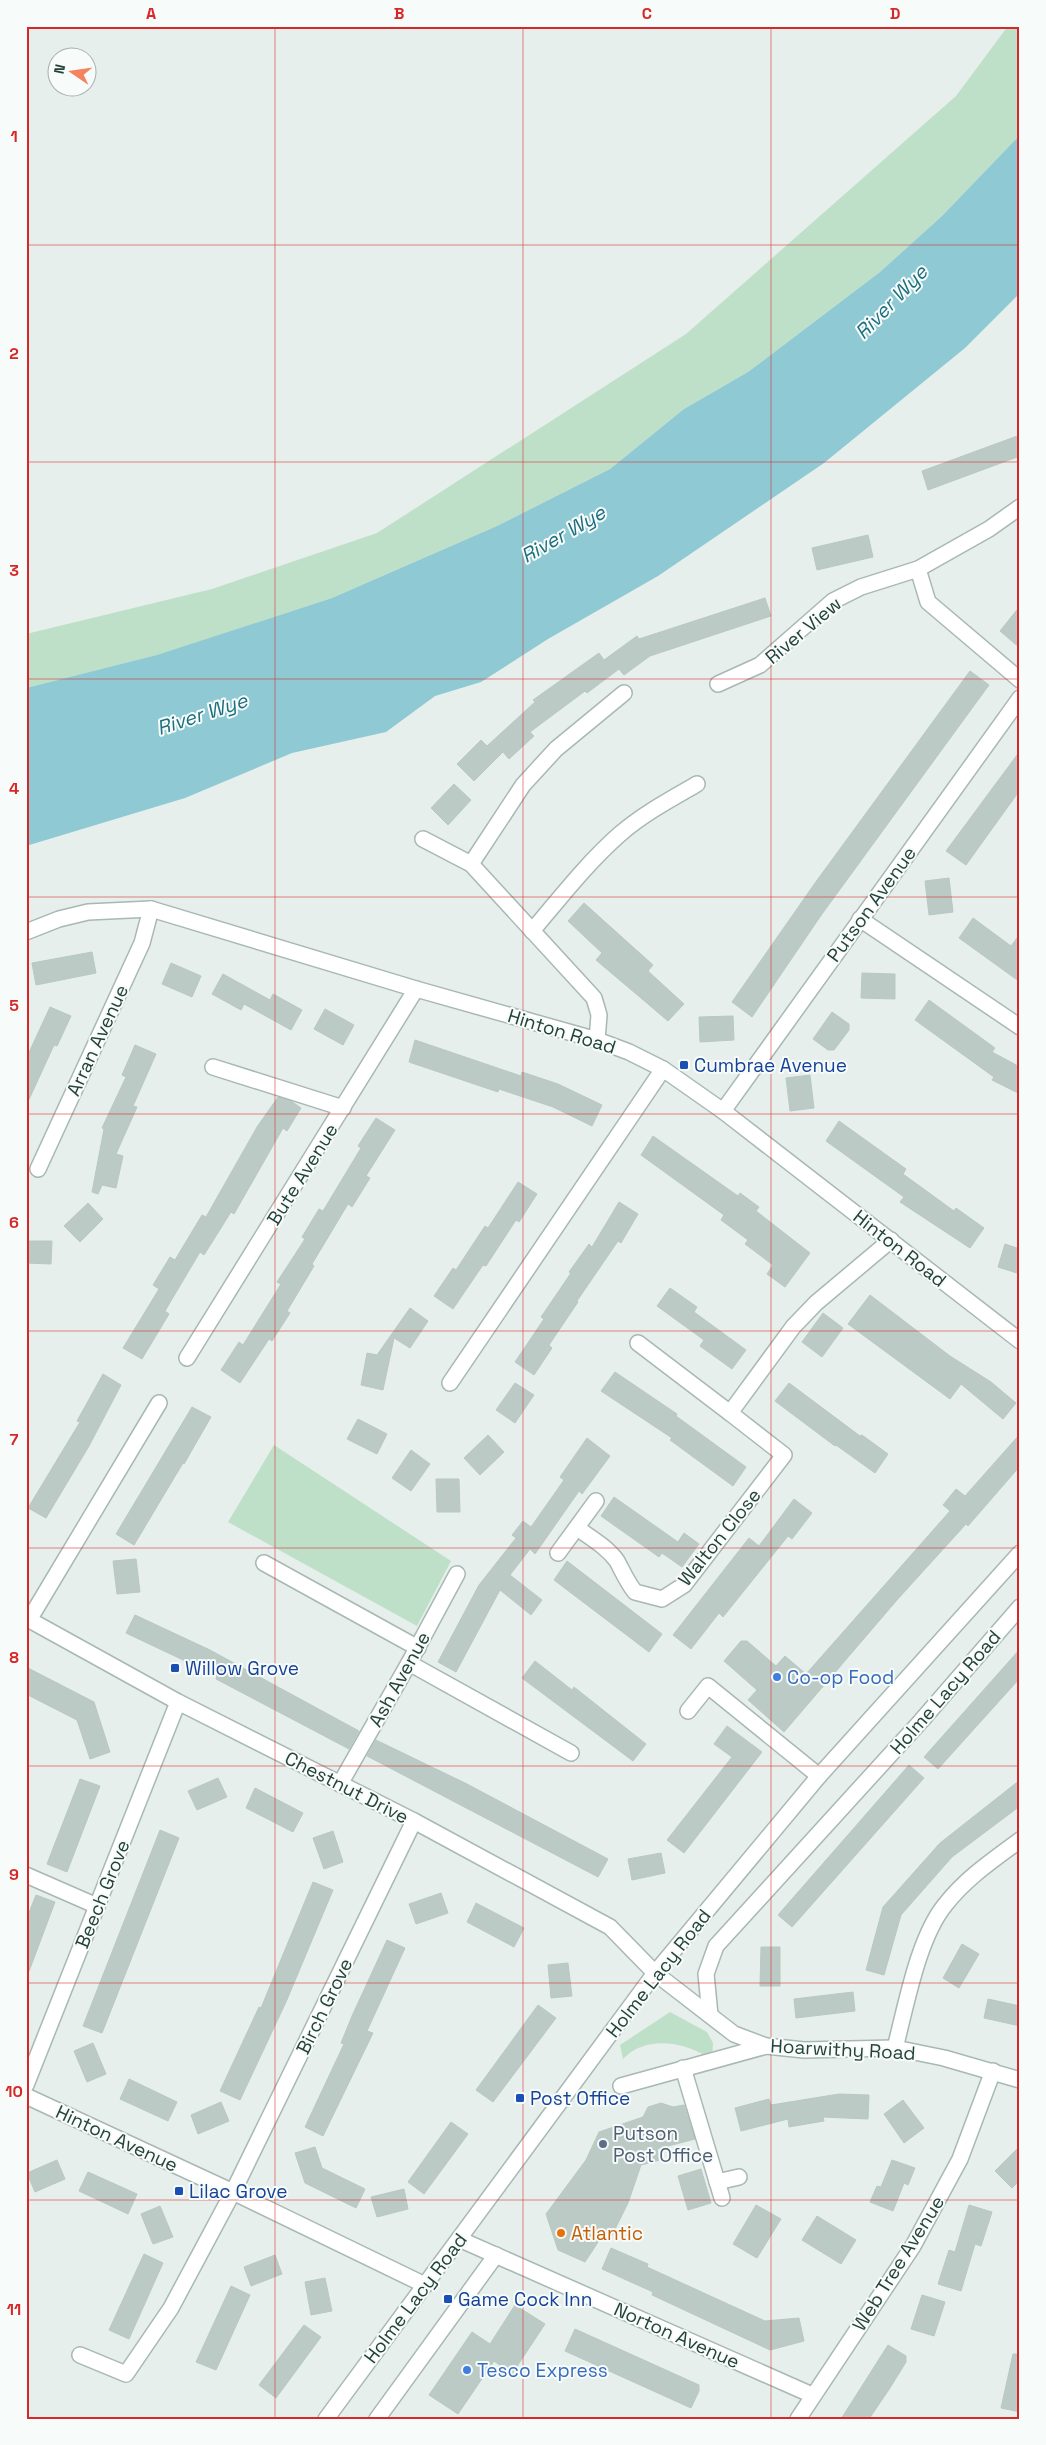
<svg xmlns="http://www.w3.org/2000/svg" width="1046" height="2445" viewBox="0 0 1046 2445" font-family="'Space Grotesk',sans-serif">
	<style>
		.green { fill: #bfe0c8 }
		.water { fill: #8ec9d4 }
		.building { fill: #bbcac4; stroke: #b8c9c2 }
		.lines { fill: none; stroke-linecap: round; stroke-linejoin: round }
		.minor-casing { stroke: #a8b8b2; stroke-width: 18 }
		.minor { stroke: #fff; stroke-width: 15 }
		.grid { fill: none; stroke: #d62828; stroke-width: 1; stroke-opacity: 0.55 }
		.transit-dot { fill: #1a4fb4; stroke: #f7fbf9; stroke-width: 2 }
		.shop-dot { fill: #3f7fe0; stroke: #f7fbf9; stroke-width: 2 }
		.service-dot { fill: #5c6f8a; stroke: #f7fbf9; stroke-width: 2 }
		.food-dot { fill: #e8710a; stroke: #f7fbf9; stroke-width: 2 }
		.labels { text-anchor: middle; stroke-width: 4; stroke-linejoin: round; paint-order: stroke }
		.street-label { font-size: 19px; fill: #24423a; stroke: #f7fbf9 }
		.transit-label { font-size: 19px; fill: #164399; stroke: #f7fbf9; text-anchor: start }
		.shop-label { font-size: 19px; fill: #366cbe; stroke: #f7fbf9; text-anchor: start }
		.service-label { font-size: 19px; fill: #4e5e75; stroke: #f7fbf9; text-anchor: start }
		.food-label { font-size: 19px; fill: #c56008; stroke: #f7fbf9; text-anchor: start }
		.water-label { font-size: 20px; font-style: italic; fill: #1c6f80; stroke: #f7fbf9 }
		.neatline { fill: none; stroke: #d62828; stroke-width: 2 }
		.grid-label { font-size: 16px; text-anchor: middle; font-weight: bold; fill: #d62828 }
	</style>
	<rect width="100%" height="100%" fill="#e6efeb"/>
	<!-- green -->
	<g class="green">
		<path d="M1008,26H1020L1018,137L942,216L880,272L748,372L684,409L610,469L497,526L332,598L158,655L26,688V634L212,589L377,533L686,334L956,96Z"/>
		<path d="M274,1445L451,1561L417,1626L228,1522Z"/>
		<path d="M670,2012L707,2032L713,2043L712,2060C688,2042 646,2034 623,2059L620,2045Z"/>
	</g>
	<!-- water -->
	<path class="water" d="M1020,135V293L965,348L824,463L658,576L548,639L481,682L435,696L386,732L292,753L185,798L26,846V688L157,655L332,598L497,526L610,469L684,409L748,372L880,272L942,216Z"/>
	<!-- building -->
	<g class="building">
		<path d="M1020,435V456L928,490L922,471Z"/>
		<path d="M868,535L873,557L817,570L812,548Z"/>
		<path d="M765,598L771,616L650,656L624,675L619,669L587,693L585,691L530,732L534,736L509,759L503,752L474,781L457,764L481,740L487,746L535,702L533,700L599,653L604,660L637,636L639,639Z"/>
		<path d="M1020,606V648L1000,631Z"/>
		<path d="M970,671L989,685L822,914L752,1017L732,1002L815,883Z"/>
		<path d="M1020,751V790L966,865L946,851Z"/>
		<path d="M454,784L471,800L448,825L431,808Z"/>
		<path d="M949,878L953,912L929,915L925,881Z"/>
		<path d="M584,903L653,965L648,971L684,1004L668,1021L596,960L602,953L568,921Z"/>
		<path d="M973,918L1011,946L1020,934V982L959,938Z"/>
		<path d="M92,952L96,973L36,985L32,963Z"/>
		<path d="M171,963L201,976L192,997L162,984Z"/>
		<path d="M862,973L895,974V999L861,998Z"/>
		<path d="M223,974L270,1000L273,994L302,1010L291,1030L244,1004L241,1010L212,994Z"/>
		<path d="M929,1000L995,1048L992,1052L1020,1067V1094L992,1080L994,1077L915,1020Z"/>
		<path d="M50,1007L71,1016L57,1046L54,1045L26,1106V1059Z"/>
		<path d="M325,1009L354,1025L343,1045L314,1029Z"/>
		<path d="M832,1012L849,1024V1030L834,1050H828L813,1039Z"/>
		<path d="M733,1016L734,1040L700,1042L699,1017Z"/>
		<path d="M415,1040L521,1076L522,1072L558,1084L602,1105L592,1126L553,1107L499,1089L498,1092L409,1062Z"/>
		<path d="M135,1045L156,1054L133,1106L137,1107L116,1154L123,1156L116,1188L102,1185L98,1194L92,1192L104,1129L102,1128L126,1077L122,1075Z"/>
		<path d="M810,1075L814,1108L790,1111L786,1078Z"/>
		<path d="M278,1097L291,1101L301,1108L287,1131L283,1128L234,1214L231,1212L204,1255L200,1252L165,1311L169,1314L142,1359L123,1348L159,1289L153,1285L170,1257L175,1260L202,1215L206,1217L257,1127Z"/>
		<path d="M376,1118L395,1130L366,1176L370,1178L352,1207L348,1204L312,1264L314,1266L287,1311L290,1313L272,1341L269,1339L240,1383L221,1370L239,1342L243,1345L281,1284L277,1282L305,1239L302,1237L319,1209L323,1211L361,1148L358,1146Z"/>
		<path d="M839,1121L906,1169L903,1174L954,1211L956,1208L984,1228L970,1248L900,1202L904,1197L826,1141Z"/>
		<path d="M653,1136L738,1196L740,1193L759,1207L756,1211L810,1253L785,1287L767,1274L773,1265L745,1244L748,1240L721,1220L724,1215L641,1155Z"/>
		<path d="M518,1182L537,1194L519,1222L516,1220L486,1266L483,1265L453,1309L434,1296L453,1268L456,1270L485,1226L488,1228Z"/>
		<path d="M619,1202L638,1214L621,1243L618,1241L577,1301L578,1302L549,1345L552,1348L534,1375L515,1362L544,1319L541,1317L571,1273L569,1272L589,1244L592,1247Z"/>
		<path d="M88,1203L103,1219L80,1242L64,1226Z"/>
		<path d="M26,1241H52L51,1264L26,1263Z"/>
		<path d="M1005,1244L1020,1249V1274L998,1267Z"/>
		<path d="M670,1288L697,1307L694,1312L746,1350L732,1369L700,1346L704,1340L657,1306Z"/>
		<path d="M870,1295L950,1356L991,1382L1016,1403L1003,1419L961,1384L950,1399L848,1324Z"/>
		<path d="M410,1308L428,1321L410,1348L394,1338L383,1390L361,1385L367,1353L377,1355Z"/>
		<path d="M823,1313L843,1328L822,1357L802,1342Z"/>
		<path d="M615,1372L677,1414L676,1416L746,1467L733,1486L670,1440L672,1438L601,1391Z"/>
		<path d="M103,1374L121,1385L89,1446L46,1518L28,1508L80,1422L77,1421Z"/>
		<path d="M515,1383L534,1395L515,1423L496,1410Z"/>
		<path d="M789,1383L860,1436L862,1435L888,1454L875,1473L836,1445L835,1446L775,1401Z"/>
		<path d="M192,1407L211,1417L184,1464L183,1463L134,1545L116,1534Z"/>
		<path d="M358,1419L387,1434L377,1454L347,1439Z"/>
		<path d="M1020,1434V1466L968,1526L966,1524L897,1600L784,1732L748,1700L757,1690L724,1661L741,1641H747L776,1666L785,1656L806,1674L950,1511L943,1505L956,1489L965,1496Z"/>
		<path d="M488,1435L504,1452L480,1475L464,1458Z"/>
		<path d="M587,1438L610,1456L582,1494L579,1491L535,1554L530,1549L510,1575L542,1600L531,1615L500,1590L456,1672L438,1662L479,1585L516,1538L512,1535L523,1521L531,1527L564,1480L560,1477Z"/>
		<path d="M411,1450L430,1464L411,1491L392,1478Z"/>
		<path d="M436,1479H459L460,1512H437Z"/>
		<path d="M614,1497L678,1542L684,1533L699,1544L682,1567L662,1553L659,1557L601,1516Z"/>
		<path d="M794,1499L812,1513L792,1539L788,1536L723,1617L719,1613L691,1649L673,1635L749,1538L759,1546Z"/>
		<path d="M136,1559L140,1592L117,1594L113,1561Z"/>
		<path d="M567,1561L662,1634L649,1652L554,1580Z"/>
		<path d="M135,1615L210,1650L359,1731L349,1749L216,1679L217,1676L126,1633Z"/>
		<path d="M1020,1649V1678L938,1769L924,1757Z"/>
		<path d="M535,1661L572,1690L574,1687L646,1744L633,1761L522,1678Z"/>
		<path d="M26,1667L94,1702L110,1752L90,1759L77,1720L26,1694Z"/>
		<path d="M727,1726L762,1752L684,1853L667,1840L732,1757L714,1744Z"/>
		<path d="M376,1740L467,1784L608,1859L598,1877L367,1756Z"/>
		<path d="M909,1765L924,1778L792,1927L778,1915Z"/>
		<path d="M218,1778L227,1797L197,1810L188,1791Z"/>
		<path d="M80,1779L100,1786L67,1872L47,1864Z"/>
		<path d="M1020,1780V1806L952,1857L901,1915L884,1975L866,1970L883,1907L940,1843Z"/>
		<path d="M255,1788L303,1813L293,1832L246,1808Z"/>
		<path d="M160,1830L179,1838L102,2033L83,2026Z"/>
		<path d="M333,1831L343,1862L324,1869L313,1838Z"/>
		<path d="M661,1853L665,1873L632,1880L628,1859Z"/>
		<path d="M313,1882L333,1890L286,2002L240,2100L220,2091L259,2007L261,2008Z"/>
		<path d="M441,1893L448,1913L416,1924L409,1904Z"/>
		<path d="M36,1895L55,1902L28,1974L26,1920Z"/>
		<path d="M476,1903L524,1928L514,1947L467,1922Z"/>
		<path d="M387,1940L405,1948L367,2031L373,2033L323,2136L305,2127L344,2044L341,2043L352,2016Z"/>
		<path d="M962,1944L979,1954L959,1988L943,1978Z"/>
		<path d="M761,1947H780V1986H760Z"/>
		<path d="M568,1963L572,1996L551,1998L548,1965Z"/>
		<path d="M853,1992L855,2011L796,2018L794,1999Z"/>
		<path d="M988,1999L1020,2006V2026L984,2018Z"/>
		<path d="M538,2005L556,2018L493,2102L476,2090Z"/>
		<path d="M93,2043L106,2074L87,2082L74,2051Z"/>
		<path d="M129,2079L177,2102L168,2121L120,2099Z"/>
		<path d="M839,2094L869,2095L868,2119L823,2117L824,2121L789,2127L788,2119L741,2131L735,2108L769,2099L771,2105Z"/>
		<path d="M903,2100L924,2128L904,2143L884,2114Z"/>
		<path d="M221,2102L229,2121L198,2134L191,2115Z"/>
		<path d="M661,2103L673,2107L684,2105L695,2139L657,2149L660,2160L641,2165L628,2203L609,2241L602,2236L585,2262L558,2250L546,2214L586,2160L599,2132L643,2117L648,2107Z"/>
		<path d="M451,2122L468,2134L424,2194L408,2182Z"/>
		<path d="M1020,2146V2180L1012,2188L995,2171Z"/>
		<path d="M315,2147L322,2168L365,2189L356,2208L305,2183L295,2153Z"/>
		<path d="M57,2160L65,2179L35,2192L27,2173Z"/>
		<path d="M892,2160L915,2168L908,2185L904,2183L893,2211L870,2202L877,2186L881,2187Z"/>
		<path d="M701,2169L711,2203L688,2210L678,2176Z"/>
		<path d="M88,2172L137,2194L128,2214L79,2191Z"/>
		<path d="M404,2189L408,2209L377,2217L371,2197Z"/>
		<path d="M756,2205L781,2219L757,2258L733,2244Z"/>
		<path d="M969,2205L992,2212L981,2246L975,2244L961,2291L938,2284L949,2250L955,2252Z"/>
		<path d="M160,2206L173,2237L153,2244L141,2214Z"/>
		<path d="M817,2216L856,2240L841,2264L802,2240Z"/>
		<path d="M611,2248L648,2264L647,2267L765,2321L799,2318L804,2341L770,2350L652,2295L653,2292L602,2269Z"/>
		<path d="M144,2254L163,2263L129,2339L109,2330Z"/>
		<path d="M275,2255L282,2274L251,2286L244,2267Z"/>
		<path d="M325,2278L332,2311L311,2315L305,2282Z"/>
		<path d="M231,2286L250,2295L216,2370L196,2362Z"/>
		<path d="M922,2295L945,2302L934,2336L911,2329Z"/>
		<path d="M515,2305L545,2324L512,2374L494,2361L458,2414L429,2395L472,2332L490,2344Z"/>
		<path d="M304,2325L321,2337L276,2398L259,2385Z"/>
		<path d="M575,2329L699,2385V2391L691,2408L565,2351Z"/>
		<path d="M888,2345L906,2356V2362L890,2388L869,2419H841Z"/>
		<path d="M1013,2354H1020V2412L1001,2408Z"/>
	</g>
	<g class="lines">
		<!-- minor casing -->
		<g class="minor-casing">
			<g id="minor">
				<path d="M918,569L928,602L1020,680"/>
				<path d="M718,684L760,665L833,601L861,587L918,569L989,529L1020,507"/>
				<path d="M423,839L471,864L594,998L599,1015L597,1040"/>
				<path d="M471,864L523,785L556,749L624,693"/>
				<path d="M860,919L1020,1027"/>
				<path d="M532,931C560,898 587,863 620,834C643,814 671,799 697,784"/>
				<path d="M26,932L59,919L88,912L151,909L416,989L597,1040L629,1052L663,1069L723,1111L1020,1341"/>
				<path d="M213,1067L343,1108"/>
				<path d="M723,1111L1020,698"/>
				<path d="M38,1169L142,943L151,909"/>
				<path d="M638,1343L730,1413"/>
				<path d="M187,1358L416,989"/>
				<path d="M450,1383L663,1069"/>
				<path d="M577,1528C591,1538 607,1547 617,1561C623,1572 627,1582 635,1592L662,1599L684,1585L784,1455L730,1413L793,1327L816,1303L891,1240"/>
				<path d="M558,1553L596,1501"/>
				<path d="M264,1563L418,1648"/>
				<path d="M26,1618L178,1702L414,1821L610,1927L655,1973L734,2034L766,2046L804,2050L895,2048L944,2058L1020,2080"/>
				<path d="M29,1620L159,1403"/>
				<path d="M409,1663L571,1753"/>
				<path d="M688,1711L708,1686L819,1776"/>
				<path d="M340,1784L409,1663L457,1574"/>
				<path d="M26,1875L97,1906"/>
				<path d="M710,2015L706,1974L716,1946L921,1721L1020,1607"/>
				<path d="M895,2048C906,2006 918,1938 945,1905C966,1878 993,1860 1020,1840"/>
				<path d="M683,2068L722,2198"/>
				<path d="M26,2085L178,1702"/>
				<path d="M621,2086L766,2046"/>
				<path d="M26,2096L233,2192L425,2285"/>
				<path d="M717,2182L739,2177"/>
				<path d="M459,2239L812,2395"/>
				<path d="M80,2355L126,2374L171,2308L233,2192L414,1821"/>
				<path d="M326,2419L655,1973L819,1776L1020,1553"/>
				<path d="M377,2419L496,2255"/>
				<path d="M798,2419L913,2246L960,2159L993,2071"/>
			</g>
		</g>
		<!-- minor -->
		<use href="#minor" class="minor"/>
	</g>
	<!-- grid -->
	<path class="grid" d="M275,26V2419M523,26V2419M771,26V2419M26,245H1020M26,462H1020M26,679H1020M26,897H1020M26,1114H1020M26,1331H1020M26,1548H1020M26,1766H1020M26,1983H1020M26,2200H1020"/>
	<!-- markers -->
	<g class="transit-dot">
		<rect x="679" y="1060" width="10" height="10" rx="2.5"/>
		<rect x="170" y="1663" width="10" height="10" rx="2.5"/>
		<rect x="515" y="2093" width="10" height="10" rx="2.5"/>
		<rect x="174" y="2186" width="10" height="10" rx="2.5"/>
		<rect x="443" y="2294" width="10" height="10" rx="2.5"/>
	</g>
	<g class="shop-dot">
		<circle cx="777" cy="1677" r="5"/>
		<circle cx="467" cy="2370" r="5"/>
	</g>
	<circle class="service-dot" cx="603" cy="2144" r="5"/>
	<circle class="food-dot" cx="561" cy="2233" r="5"/>
	<g class="labels">
		<!-- street labels -->
		<g class="street-label">
			<text transform="translate(803 630) rotate(-40)" y="7">River View</text>
			<text transform="translate(871 904) rotate(-54)" y="7">Putson Avenue</text>
			<text transform="translate(562 1031) rotate(17)" y="7">Hinton Road</text>
			<text transform="translate(97 1040) rotate(-65)" y="7">Arran Avenue</text>
			<text transform="translate(302 1174) rotate(-58)" y="7">Bute Avenue</text>
			<text transform="translate(900 1248) rotate(38)" y="7">Hinton Road</text>
			<text transform="translate(719 1537) rotate(-51)" y="7">Walton Close</text>
			<text transform="translate(399 1679) rotate(-61)" y="7">Ash Avenue</text>
			<text transform="translate(945 1692) rotate(-49)" y="7">Holme Lacy Road</text>
			<text transform="translate(347 1787) rotate(27)" y="7">Chestnut Drive</text>
			<text transform="translate(102 1894) rotate(-68)" y="7">Beech Grove</text>
			<text transform="translate(658 1973) rotate(-52)" y="7">Holme Lacy Road</text>
			<text transform="translate(324 2006) rotate(-64)" y="7">Birch Grove</text>
			<text transform="translate(843 2049) rotate(3)" y="7">Hoarwithy Road</text>
			<text transform="translate(117 2138) rotate(25)" y="7">Hinton Avenue</text>
			<text transform="translate(898 2263) rotate(-58)" y="7">Web Tree Avenue</text>
			<text transform="translate(415 2298) rotate(-53)" y="7">Holme Lacy Road</text>
			<text transform="translate(677 2335) rotate(24)" y="7">Norton Avenue</text>
		</g>
		<!-- transit labels -->
		<g class="transit-label">
			<text x="694" y="1072">Cumbrae Avenue</text>
			<text x="185" y="1675">Willow Grove</text>
			<text x="530" y="2105">Post Office</text>
			<text x="189" y="2198">Lilac Grove</text>
			<text x="458" y="2306">Game Cock Inn</text>
		</g>
		<!-- shop labels -->
		<g class="shop-label">
			<text x="787" y="1684">Co-op Food</text>
			<text x="477" y="2377">Tesco Express</text>
		</g>
		<!-- service labels -->
		<g class="service-label">
			<text x="613" y="2140">Putson<tspan x="613" dy="22">Post Office</tspan></text>
		</g>
		<!-- food labels -->
		<g class="food-label">
			<text x="571" y="2240">Atlantic</text>
		</g>
		<!-- water labels -->
		<g class="water-label">
			<text transform="translate(891 302) rotate(-46)" y="7">River Wye</text>
			<text transform="translate(563 534) rotate(-30)" y="7">River Wye</text>
			<text transform="translate(202 714) rotate(-18)" y="7">River Wye</text>
		</g>
	</g>
	<!-- border -->
	<rect width="1046" height="2445" fill="none" stroke="#f7fbf9" stroke-width="55"/>
	<!-- north arrow -->
	<g transform="translate(72 72) rotate(283)"><circle r="24" fill="#f7fbf9" stroke="#a3b1ad"/>
	<path d="M0-4L9 19L0 12L-9 19Z" fill="#f4845f"/>
	<text y="-8" font-size="14" font-weight="bold" text-anchor="middle" fill="#24423a">N</text>
	</g>
	<rect x="28" y="28" width="990" height="2390" class="neatline"/>
	<g class="grid-label">
		<text x="151" y="19">A</text>
		<text x="399" y="19">B</text>
		<text x="647" y="19">C</text>
		<text x="895" y="19">D</text>
		<text x="14" y="142">1</text>
		<text x="14" y="359">2</text>
		<text x="14" y="576">3</text>
		<text x="14" y="794">4</text>
		<text x="14" y="1011">5</text>
		<text x="14" y="1228">6</text>
		<text x="14" y="1445">7</text>
		<text x="14" y="1663">8</text>
		<text x="14" y="1880">9</text>
		<text x="14" y="2097">10</text>
		<text x="14" y="2315">11</text>
	</g>
</svg>
